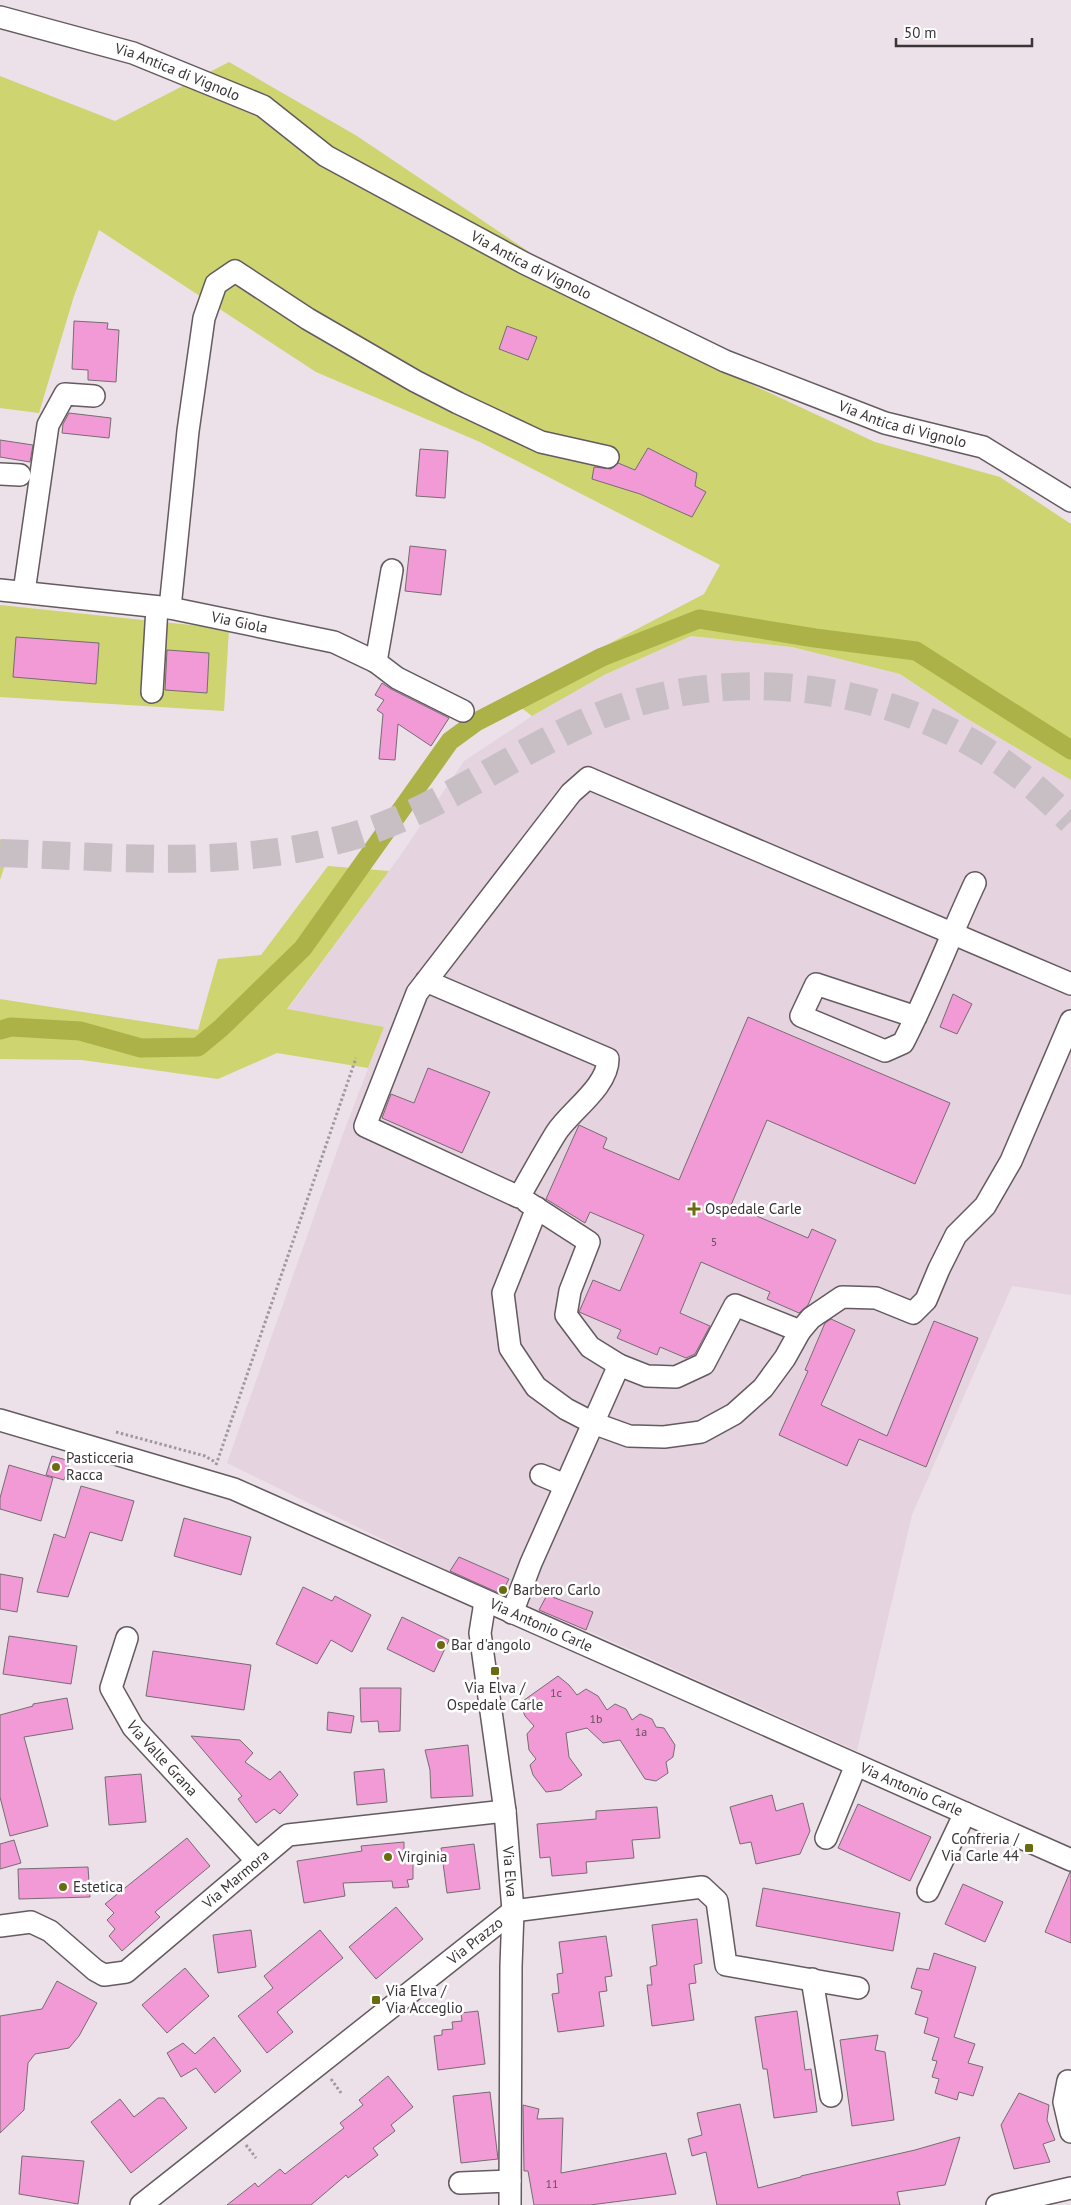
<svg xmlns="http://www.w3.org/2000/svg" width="1071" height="2205" viewBox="0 0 1071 2205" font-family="'PT Sans',sans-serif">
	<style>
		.built { fill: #e5d4df }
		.green { fill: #cdd470 }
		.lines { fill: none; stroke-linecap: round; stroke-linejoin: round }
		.canal { stroke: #acb248; stroke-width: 19 }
		.building { fill: #f29ad6; stroke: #766c72 }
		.major-tunnel { stroke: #c8bfc5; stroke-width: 28; stroke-dasharray: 28 14; stroke-linecap: butt }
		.minor-casing { stroke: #645a60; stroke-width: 24 }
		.path { stroke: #a0989d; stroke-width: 3; stroke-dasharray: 2.5 2.5; stroke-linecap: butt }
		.minor { stroke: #fff; stroke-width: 21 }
		.poi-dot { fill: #696d10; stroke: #fff; stroke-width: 2 }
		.labels { text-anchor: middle; stroke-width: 5; stroke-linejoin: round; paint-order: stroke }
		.number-label { font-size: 12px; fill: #674e5f }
		.street-label { font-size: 15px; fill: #393537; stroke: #fff }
		.poi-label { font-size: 15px; fill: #393537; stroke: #fff; text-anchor: start }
	</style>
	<rect width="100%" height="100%" fill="#ece1e8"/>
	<!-- built -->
	<path class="built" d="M691,636L792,647L900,674L966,718L1071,780V1295L1012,1286L912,1515L857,1751L586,1630L449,1572L227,1463L344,1131L384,1027L287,1010L400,856L464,761L532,716L604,675Z"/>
	<!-- green -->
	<g class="green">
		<path d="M229,62L357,136L669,346L875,442L1000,477L1071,524V780L966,718L900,674L792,647L691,636L604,675L532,716L507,697L704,594L720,565L480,442L316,372L99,230L74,296L39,413L0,408V76L115,121Z"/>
		<path d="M0,605L229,629L224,711L0,697Z"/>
		<path d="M0,840L13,841L0,880Z"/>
		<path d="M328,866L389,871L287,1009L384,1027L368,1068L277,1053L218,1079L82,1060L0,1059V999L198,1030L218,959L261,955Z"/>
	</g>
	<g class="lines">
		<!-- canal -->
		<path class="canal" d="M0,1030L11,1027L80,1031L141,1048L198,1047L221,1028L303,948L450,741L476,722L602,657L699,619L815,638L916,651L1071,750"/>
	</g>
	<!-- building -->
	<g class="building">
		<path d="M74,321L108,323L107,329L119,330L116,382L88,380V370L72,369Z"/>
		<path d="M507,326L537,337L528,360L499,349Z"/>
		<path d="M69,413L111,418L109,438L62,433L63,424Z"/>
		<path d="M0,440L33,445L30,462L0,457Z"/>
		<path d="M648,448L697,473L695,486L706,492L692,517L640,494L592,479L594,467L611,469L618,463L635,470Z"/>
		<path d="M420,449L448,451L445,498L416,496Z"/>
		<path d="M410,546L446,550L441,595L405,591Z"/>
		<path d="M16,637L99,643L96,684L13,677Z"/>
		<path d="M167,650L209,653L207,693L165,690Z"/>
		<path d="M382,683L391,689L449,718L431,746L398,724L395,760L379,759L383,714L377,710L384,700L375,695Z"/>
		<path d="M953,994L972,1004L957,1034L940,1027Z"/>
		<path d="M748,1017L950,1103L915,1184L767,1120L731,1205L808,1238L812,1229L836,1240L808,1305L799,1313L767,1299L770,1292L701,1262L680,1313L710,1326L695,1354L686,1358L660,1347L657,1355L617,1338L621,1330L579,1312L593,1280L620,1291L644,1235L590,1212L585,1223L546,1199L579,1125L607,1138L603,1148L679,1180Z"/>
		<path d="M428,1068L490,1092L462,1153L382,1118L391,1094L414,1103Z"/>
		<path d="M831,1319L855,1330L821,1405L887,1436L934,1321L978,1338L926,1467L859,1439L847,1466L779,1435L808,1371L805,1370L825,1323Z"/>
		<path d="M52,1456L70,1461L64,1480L46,1475Z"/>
		<path d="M9,1465L53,1478L41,1521L0,1509V1498Z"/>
		<path d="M81,1486L134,1501L122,1541L90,1532L68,1597L37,1592L54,1534L65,1538Z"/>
		<path d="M184,1518L251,1537L241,1575L174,1556Z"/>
		<path d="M459,1557L509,1579L501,1594L450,1571Z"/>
		<path d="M0,1574L23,1578L17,1612L0,1609Z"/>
		<path d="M303,1587L332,1601L335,1596L371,1615L352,1652L331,1640L317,1664L276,1644Z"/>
		<path d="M547,1595L593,1612L586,1630L539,1610Z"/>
		<path d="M402,1617L449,1640L434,1672L387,1649Z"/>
		<path d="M9,1636L77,1646L71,1684L3,1674Z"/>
		<path d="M153,1651L251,1665L244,1710L146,1696Z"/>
		<path d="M558,1676L569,1685L577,1695L586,1689L598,1696L607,1710L615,1704L626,1709L632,1720L640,1714L652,1719L656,1727L664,1728L675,1745L673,1757L666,1762L668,1773L656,1781L645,1779L620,1740L603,1743L587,1728L566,1733L569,1757L582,1775L561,1790L546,1792L533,1775L530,1765L536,1759L529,1750L527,1734L534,1726L525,1716L520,1703Z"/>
		<path d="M360,1688H401L400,1731L379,1732L378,1721L361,1722Z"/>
		<path d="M67,1698L73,1729L24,1737L48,1826L10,1836L0,1797V1715L33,1706V1704Z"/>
		<path d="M328,1712L354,1716L351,1733L327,1730Z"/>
		<path d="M191,1736L240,1740L253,1753L245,1762L270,1780L280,1771L298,1795L280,1814L274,1809L256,1823L238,1799L242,1796Z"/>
		<path d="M468,1745L473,1796L431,1798L430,1770L425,1750Z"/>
		<path d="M384,1769L387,1802L357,1805L354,1772Z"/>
		<path d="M141,1774L146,1822L109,1825L105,1777Z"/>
		<path d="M772,1795L776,1811L803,1803L810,1831L800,1854L756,1864L751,1842L740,1844L730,1807Z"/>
		<path d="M858,1804L931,1837L910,1881L838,1848Z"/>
		<path d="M657,1807L660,1838L632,1840L634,1858L586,1862L587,1873L552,1876L550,1857L540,1858L537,1824L596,1819V1811Z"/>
		<path d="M187,1838L210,1866L155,1912L160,1917L122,1951L109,1936L115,1929L107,1920L114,1913L105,1904Z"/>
		<path d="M14,1840L21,1863L0,1869V1844Z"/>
		<path d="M404,1842V1854L413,1855V1879L407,1880L409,1887L393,1888L392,1881L343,1883L345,1896L304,1903L297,1861L362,1851L361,1846Z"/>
		<path d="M474,1844L480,1889L447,1893L441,1848Z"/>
		<path d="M88,1867L90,1897L19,1899L18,1869Z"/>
		<path d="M1070,1872H1071V1943L1045,1932Z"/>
		<path d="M963,1884L1003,1902L985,1942L945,1924Z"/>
		<path d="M763,1888L900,1913L893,1951L756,1926Z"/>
		<path d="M396,1907L423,1939L376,1979L349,1947Z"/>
		<path d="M697,1919L702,1963L694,1965L696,1983L689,1984L694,2020L652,2026L647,1985H652L650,1967L657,1965L652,1925Z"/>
		<path d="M251,1930L256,1967L218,1973L213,1935Z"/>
		<path d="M320,1930L343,1958L277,2012L293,2032L267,2053L238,2016L273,1988L264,1976Z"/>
		<path d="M606,1936L612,1976L605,1977L607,1991L599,1992L604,2026L558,2032L552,1994L559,1993L557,1974L563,1973L559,1942Z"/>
		<path d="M934,1953L976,1967L954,2037L975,2044L968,2063L983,2067L973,2096L959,2092L957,2100L935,2093L939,2079L932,2077L937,2061L932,2060L939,2038L924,2033L928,2018L915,2014L922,1991L911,1988L917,1968L929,1970Z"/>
		<path d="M185,1968L209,1996L167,2033L142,2005Z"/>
		<path d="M57,1981L97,2003L79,2036L69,2048L35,2054L28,2063L24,2110L0,2133V2016L42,2009Z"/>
		<path d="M478,2011L485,2064L438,2070L434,2036L442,2035V2030L453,2029L452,2022L462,2021L461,2013Z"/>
		<path d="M797,2011L805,2070L811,2069L817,2112L774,2118L767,2069H763L755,2017Z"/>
		<path d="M878,2035L875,2050L885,2052L894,2120L852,2126L840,2040Z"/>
		<path d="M214,2037L241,2071L215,2093L196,2068L181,2077L167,2053L183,2043L195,2054Z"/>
		<path d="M388,2076L413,2107L391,2125L395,2131L373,2148L378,2155L348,2178L346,2175L311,2205H227L255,2183L258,2187L280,2169L285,2174L344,2128L340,2123L363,2105L359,2100Z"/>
		<path d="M490,2092L498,2159L461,2163L453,2096Z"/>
		<path d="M1019,2093L1049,2105L1047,2120L1055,2140L1043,2144L1050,2162L1014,2169L1001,2125Z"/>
		<path d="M158,2098H164L187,2128L131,2173L91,2122L120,2099L134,2117Z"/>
		<path d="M740,2104L758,2188L801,2177V2176L915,2150L960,2137L945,2185L897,2192L900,2205H717L706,2152L692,2156L688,2139L702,2135L697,2113Z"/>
		<path d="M523,2105L539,2109L537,2119L563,2118L561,2173L666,2153L676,2194L590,2205H534L528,2171H524Z"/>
		<path d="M22,2156L84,2161L78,2204L19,2194Z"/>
	</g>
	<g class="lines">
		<!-- major-tunnel -->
		<path class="major-tunnel" d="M0,853C122,857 234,870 353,836C437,811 507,757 585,722C711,664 870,678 987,752C1018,772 1045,795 1071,821"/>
		<!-- minor casing -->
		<g class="minor-casing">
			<g id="minor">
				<path id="s1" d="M0,17L133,53L263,106L326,156L524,263L725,361L885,423L983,447L1071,501"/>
				<path d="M0,474L20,475"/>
				<path id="s2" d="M0,590L170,608L334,642L376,662L397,678L463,711"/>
				<path d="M24,592L48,425L65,394L94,396"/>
				<path d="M170,608L188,431L204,318L216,284L235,271L308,319L415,381L458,403L541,442L608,457"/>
				<path d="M376,662L392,570"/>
				<path d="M152,692L157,607"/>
				<path d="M426,981L608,1059C608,1087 569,1112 556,1133C543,1154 531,1176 519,1197L365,1126L417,993L571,793L588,778L1071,984"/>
				<path d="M916,1017L816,984L801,1016L885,1051L903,1043C930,991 950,936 975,883"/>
				<path d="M527,1202L589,1242L570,1291L566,1315L590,1347L619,1365"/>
				<path d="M537,1208L503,1293L510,1348L536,1387L566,1409L593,1423L629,1436L664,1437L701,1432L734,1414L763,1388L785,1358L800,1331"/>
				<path id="s3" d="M0,1420L234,1489L1071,1860"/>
				<path d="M541,1475L565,1485"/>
				<path id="s4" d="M485,1602L480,1633L505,1811L513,1911L511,1966L510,2205"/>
				<path d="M512,1613L531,1563L619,1365L647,1376L676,1377L704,1364L735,1305L800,1331L811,1318L842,1297L876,1298L913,1313L926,1300L939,1269L956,1235L985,1206L1011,1161L1071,1021"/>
				<path id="s5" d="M127,1638L111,1688L133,1727L257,1861"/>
				<path d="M826,1838L856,1765"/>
				<path d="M928,1891L965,1813"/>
				<path id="s6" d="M0,1926L31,1922L50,1931L95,1970L104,1975L126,1972L288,1835L505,1811"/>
				<path d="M812,1979L831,2096"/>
				<path d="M1068,2081L1064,2102L1071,2132"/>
				<path d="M460,2183L510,2181"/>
				<path id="s7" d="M141,2205L513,1911L702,1887L717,1901L726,1965L858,1988"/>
				<path d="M997,2205L1071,2188"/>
			</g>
		</g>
		<!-- path -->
		<g class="path">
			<path d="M116,1432L205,1456L215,1462"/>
			<path d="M216,1465L356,1058"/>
			<path d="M331,2079L341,2093"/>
			<path d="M246,2145L256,2158"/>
		</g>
		<!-- minor -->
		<use href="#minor" class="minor"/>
	</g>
	<!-- markers -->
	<g class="poi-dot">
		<path d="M691.5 1201.5h5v5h5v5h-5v5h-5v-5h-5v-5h5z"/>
		<circle cx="56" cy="1467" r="5"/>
		<circle cx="503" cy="1590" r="5"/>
		<circle cx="441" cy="1645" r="5"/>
		<rect x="490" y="1666" width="10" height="10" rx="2.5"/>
		<rect x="1024" y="1843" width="10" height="10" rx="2.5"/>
		<circle cx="388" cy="1857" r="5"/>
		<circle cx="63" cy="1887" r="5"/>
		<rect x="371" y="1995" width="10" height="10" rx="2.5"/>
	</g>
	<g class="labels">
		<!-- number labels -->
		<g class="number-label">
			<text x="714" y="1246">5</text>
			<text x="556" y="1697">1c</text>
			<text x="596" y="1723">1b</text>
			<text x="641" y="1736">1a</text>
			<text x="552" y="2188">11</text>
		</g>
		<!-- street labels -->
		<g class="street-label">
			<text dy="5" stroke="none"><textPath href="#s1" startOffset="186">Via Antica di Vignolo</textPath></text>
			<text dy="5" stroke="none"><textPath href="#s1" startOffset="591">Via Antica di Vignolo</textPath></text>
			<text dy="5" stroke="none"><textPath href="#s1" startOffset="996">Via Antica di Vignolo</textPath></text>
			<text dy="5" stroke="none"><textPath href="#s2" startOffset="242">Via Giola</textPath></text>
			<text dy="5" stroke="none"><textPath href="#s3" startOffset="580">Via Antonio Carle</textPath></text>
			<text dy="5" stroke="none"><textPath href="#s5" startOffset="140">Via Valle Grana</textPath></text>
			<text dy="5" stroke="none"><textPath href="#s3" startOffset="985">Via Antonio Carle</textPath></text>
			<text dy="5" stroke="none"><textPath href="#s4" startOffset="272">Via Elva</textPath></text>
			<text dy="5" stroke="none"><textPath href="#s6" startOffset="288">Via Marmora</textPath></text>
			<text dy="5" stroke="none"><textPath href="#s7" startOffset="426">Via Prazzo</textPath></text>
		</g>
		<!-- poi labels -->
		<g class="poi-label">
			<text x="705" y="1214">Ospedale Carle</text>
			<text x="66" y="1463">Pasticceria<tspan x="66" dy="17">Racca</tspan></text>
			<text x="513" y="1595">Barbero Carlo</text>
			<text x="451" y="1650">Bar d'angolo</text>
			<text x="495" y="1693" text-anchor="middle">Via Elva /<tspan x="495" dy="17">Ospedale Carle</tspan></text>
			<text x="1019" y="1844" text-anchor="end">Confreria /<tspan x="1019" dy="17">Via Carle 44</tspan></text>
			<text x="398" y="1862">Virginia</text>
			<text x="73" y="1892">Estetica</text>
			<text x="386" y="1996">Via Elva /<tspan x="386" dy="17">Via Acceglio</tspan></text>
		</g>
	</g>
	<!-- scale -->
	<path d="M896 38v8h136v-8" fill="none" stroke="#393537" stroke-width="2.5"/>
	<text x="904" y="38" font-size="15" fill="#393537" stroke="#ffffff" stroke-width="4" paint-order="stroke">50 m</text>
</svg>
